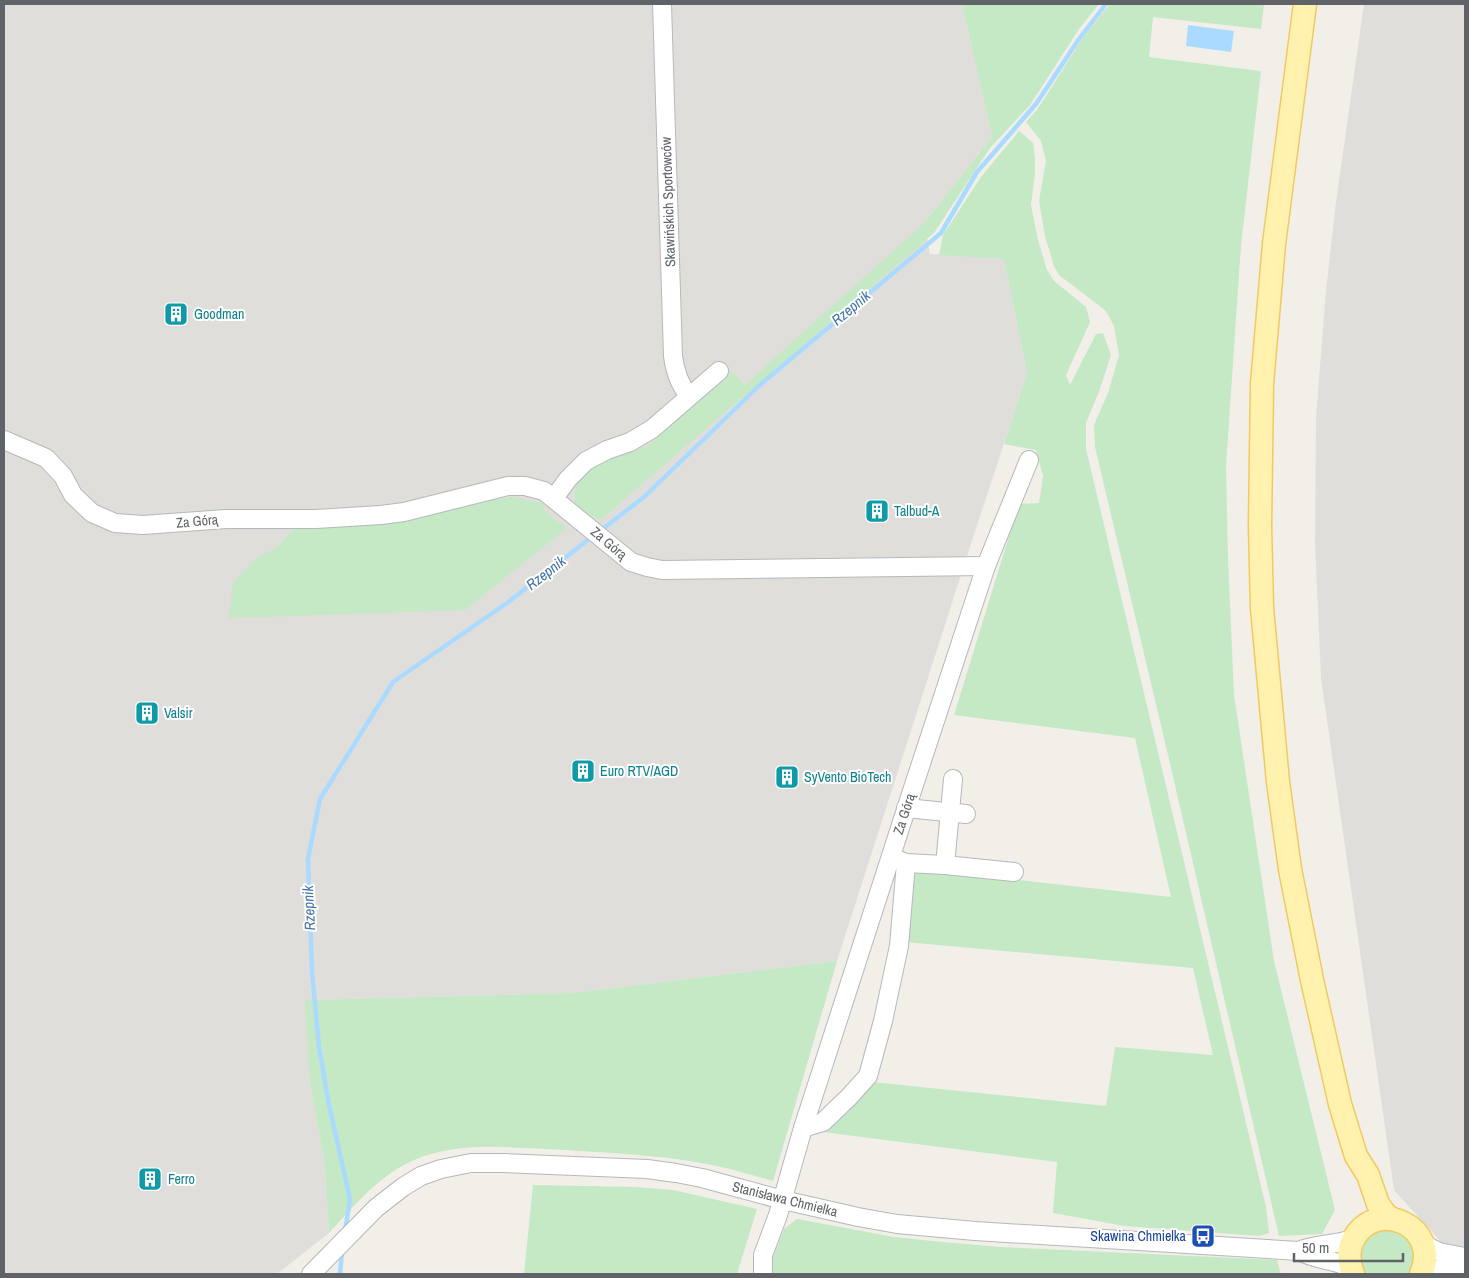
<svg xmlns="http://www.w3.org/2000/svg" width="1469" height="1278" viewBox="0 0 1469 1278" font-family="'Archivo Narrow',sans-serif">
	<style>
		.industrial { fill: #e0deda }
		.green { fill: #c5e8c5 }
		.water { fill: #aadaff }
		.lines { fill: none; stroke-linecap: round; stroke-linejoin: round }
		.stream { stroke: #aadaff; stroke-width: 4.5 }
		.minor-casing { stroke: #b5b8bc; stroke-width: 20 }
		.major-casing { stroke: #f2c960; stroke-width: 25 }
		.minor { stroke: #fff; stroke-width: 18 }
		.major { stroke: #fff2af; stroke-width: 22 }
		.labels { text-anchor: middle; stroke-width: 4; stroke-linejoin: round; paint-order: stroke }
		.street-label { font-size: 14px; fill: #5f6368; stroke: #fff }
		.culture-label { font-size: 14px; fill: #0d838f; stroke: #fff; text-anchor: start }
		.transit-label { font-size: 14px; fill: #164399; stroke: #fff; text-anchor: end }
		.water-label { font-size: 15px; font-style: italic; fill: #4174aa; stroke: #fff }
	</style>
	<rect width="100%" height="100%" fill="#f1efe8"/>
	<!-- industrial -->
	<g class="industrial">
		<path d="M4,4H962L992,137L924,223L930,254L1004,259L1027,373L968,553L837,961L572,993L306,1000L309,1075L325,1167L329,1233L277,1274H4Z"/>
		<path d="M1364,4H1465V1268L1394,1190L1321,678L1315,543L1316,417L1326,291L1336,202Z"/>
	</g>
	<!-- green -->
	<g class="green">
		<path d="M962,4H1099L1079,29L1030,105L990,148L934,233L600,520L575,506V489L578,479L596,464L646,447L731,371L745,385L924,223L992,137Z"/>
		<path d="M1110,4H1264L1261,29L1153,17L1149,57L1261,71L1241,245L1226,466L1228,558L1234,695L1274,961L1335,1210L1322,1234L1279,1236L1168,755L1095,447L1094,425L1108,393L1119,355L1114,326L1106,311L1059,275L1054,266L1045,236L1039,201L1046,161L1041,141L1026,122L1037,110L1084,36Z"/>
		<path d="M1019,131L1033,143L1035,157V173L1031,205L1038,240L1047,270L1054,281L1086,307L1090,322L1066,375L1070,385L1096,334L1103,333L1111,355L1100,389L1086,423V449L1266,1207L1269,1233L1259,1236L1125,1226L1053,1213L1057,1162L823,1132L857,1102L872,1082L1106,1106L1115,1047L1213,1055L1193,968L906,942L912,868L1171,897L1135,738L954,715L1019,504L1039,503L1043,476L1036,450L1004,444L1027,373L1004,259L939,255L943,235L981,177Z"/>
		<path d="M512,497L542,503C545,515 558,521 567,528L465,610L229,618L233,582L257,558L276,548L296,527L398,522L485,500Z"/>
		<path d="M837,961L773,1181C751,1175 729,1168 707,1164C653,1154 599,1152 545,1149C500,1147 457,1142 414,1160C379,1175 354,1206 329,1233L325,1167L309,1075L305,1000L572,993Z"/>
		<path d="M533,1185L635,1187L673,1190L757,1209L737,1274H524Z"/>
		<path d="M797,1219L894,1237L932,1241L1000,1247L1277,1260L1281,1274H770L772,1260L784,1229Z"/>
		<path d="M1389,1229L1405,1235L1414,1250L1415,1258L1412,1268L1408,1274H1366C1353,1252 1363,1232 1389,1229Z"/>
	</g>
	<!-- water -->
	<path class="water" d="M1188,25L1234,31L1231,52L1186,46Z"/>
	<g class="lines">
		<!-- stream -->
		<g class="stream">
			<path d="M599,532L644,497L761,384L941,233L977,172L1036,104L1079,39L1106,4"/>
			<path d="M345,1231L350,1199L329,1105L319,1047L312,971L308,859L320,799L393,682L507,603L593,536"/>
			<path d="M340,1274L342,1251"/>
		</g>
		<!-- minor casing -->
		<g class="minor-casing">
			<g id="minor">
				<path d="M662,4L673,356C675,372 679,384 689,396"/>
				<path d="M4,440L46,458L63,476L73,495L92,513L115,523L143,525L226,519H316L381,515L404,512L508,486H525L544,491L631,562L647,567L662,570L986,566"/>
				<path d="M554,498L568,479L586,461L607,450L630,442L652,429L719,371"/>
				<path d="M953,779L945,865L1014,872"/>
				<path d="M906,808L966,814"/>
				<path d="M896,859L906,863L945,865"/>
				<path d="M803,1128L823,1122L849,1097L868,1076L883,1021L899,946L906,863"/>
				<path d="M1423,1244L1439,1252L1465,1257"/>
				<path d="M1299,1251C1315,1260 1333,1259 1351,1268"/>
				<path d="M311,1274L376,1208L403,1187L421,1176L441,1169L471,1163H504L647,1169L676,1173L702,1178L783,1200L858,1217L897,1224L975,1231L1299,1251C1317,1243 1336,1246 1354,1238"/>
				<path d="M763,1274V1255L778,1215L803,1128L911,794L986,566L1029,460"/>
				<path d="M1425,1274L1437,1270L1465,1267"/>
			</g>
		</g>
		<!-- major casing -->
		<g class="major-casing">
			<g id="major">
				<path d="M1305,4L1274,244L1262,384L1260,526L1262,608L1278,782L1290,869L1312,980L1340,1104L1356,1156L1368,1175L1378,1204L1386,1215L1392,1219"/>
				<path d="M1353,1274C1349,1263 1347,1252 1353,1240C1376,1196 1442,1227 1421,1274"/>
			</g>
		</g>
		<!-- minor -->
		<use href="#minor" class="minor"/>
		<!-- major -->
		<use href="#major" class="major"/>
	</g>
	<!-- icons -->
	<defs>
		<g id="building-square" transform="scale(1.25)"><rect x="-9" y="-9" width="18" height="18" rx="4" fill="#0f9aa8" stroke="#fff"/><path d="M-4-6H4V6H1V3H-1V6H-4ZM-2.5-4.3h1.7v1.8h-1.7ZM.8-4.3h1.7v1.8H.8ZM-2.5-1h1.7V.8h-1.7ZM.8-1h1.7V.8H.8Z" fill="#fff"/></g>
		<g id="bus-square" transform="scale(1.25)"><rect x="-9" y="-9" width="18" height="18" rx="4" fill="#1a4fb4" stroke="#fff"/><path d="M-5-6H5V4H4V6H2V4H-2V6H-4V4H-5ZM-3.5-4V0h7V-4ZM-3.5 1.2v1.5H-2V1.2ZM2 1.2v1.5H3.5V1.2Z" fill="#fff"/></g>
	</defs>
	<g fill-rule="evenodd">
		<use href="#building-square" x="176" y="314"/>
		<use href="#building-square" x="877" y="511"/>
		<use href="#building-square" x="147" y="713"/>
		<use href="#building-square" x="583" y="771"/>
		<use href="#building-square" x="787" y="777"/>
		<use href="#building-square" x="150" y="1179"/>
		<use href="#bus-square" x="1203" y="1236"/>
	</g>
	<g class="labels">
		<!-- street labels -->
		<g class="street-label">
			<text transform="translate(668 202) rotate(-92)" y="5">Skawińskich Sportowców</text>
			<text transform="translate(197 521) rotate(-5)" y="5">Za Górą</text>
			<text transform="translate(609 543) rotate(40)" y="5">Za Górą</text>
			<text transform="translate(904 814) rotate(-72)" y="5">Za Górą</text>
			<text transform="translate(785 1199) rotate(14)" y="5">Stanisława Chmielka</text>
		</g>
		<!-- culture labels -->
		<g class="culture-label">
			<text x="194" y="319">Goodman</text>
			<text x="894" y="516">Talbud-A</text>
			<text x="164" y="718">Valsir</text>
			<text x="600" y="776">Euro RTV/AGD</text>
			<text x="804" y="782">SyVento BioTech</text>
			<text x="168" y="1184">Ferro</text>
		</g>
		<!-- transit labels -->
		<g class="transit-label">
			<text x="1186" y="1241">Skawina Chmielka</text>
		</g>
		<!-- water labels -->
		<g class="water-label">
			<text transform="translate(851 308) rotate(-40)" y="5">Rzepnik</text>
			<text transform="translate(546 573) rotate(-38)" y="5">Rzepnik</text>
			<text transform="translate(309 908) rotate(-93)" y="5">Rzepnik</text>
		</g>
	</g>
	<!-- border -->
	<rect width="1469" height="1278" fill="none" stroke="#5f6368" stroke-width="10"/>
	<!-- scale -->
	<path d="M1294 1253v8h109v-8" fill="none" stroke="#5f6368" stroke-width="2.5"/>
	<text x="1302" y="1253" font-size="15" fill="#5f6368" stroke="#ffffff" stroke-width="4" paint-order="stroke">50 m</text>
</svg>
